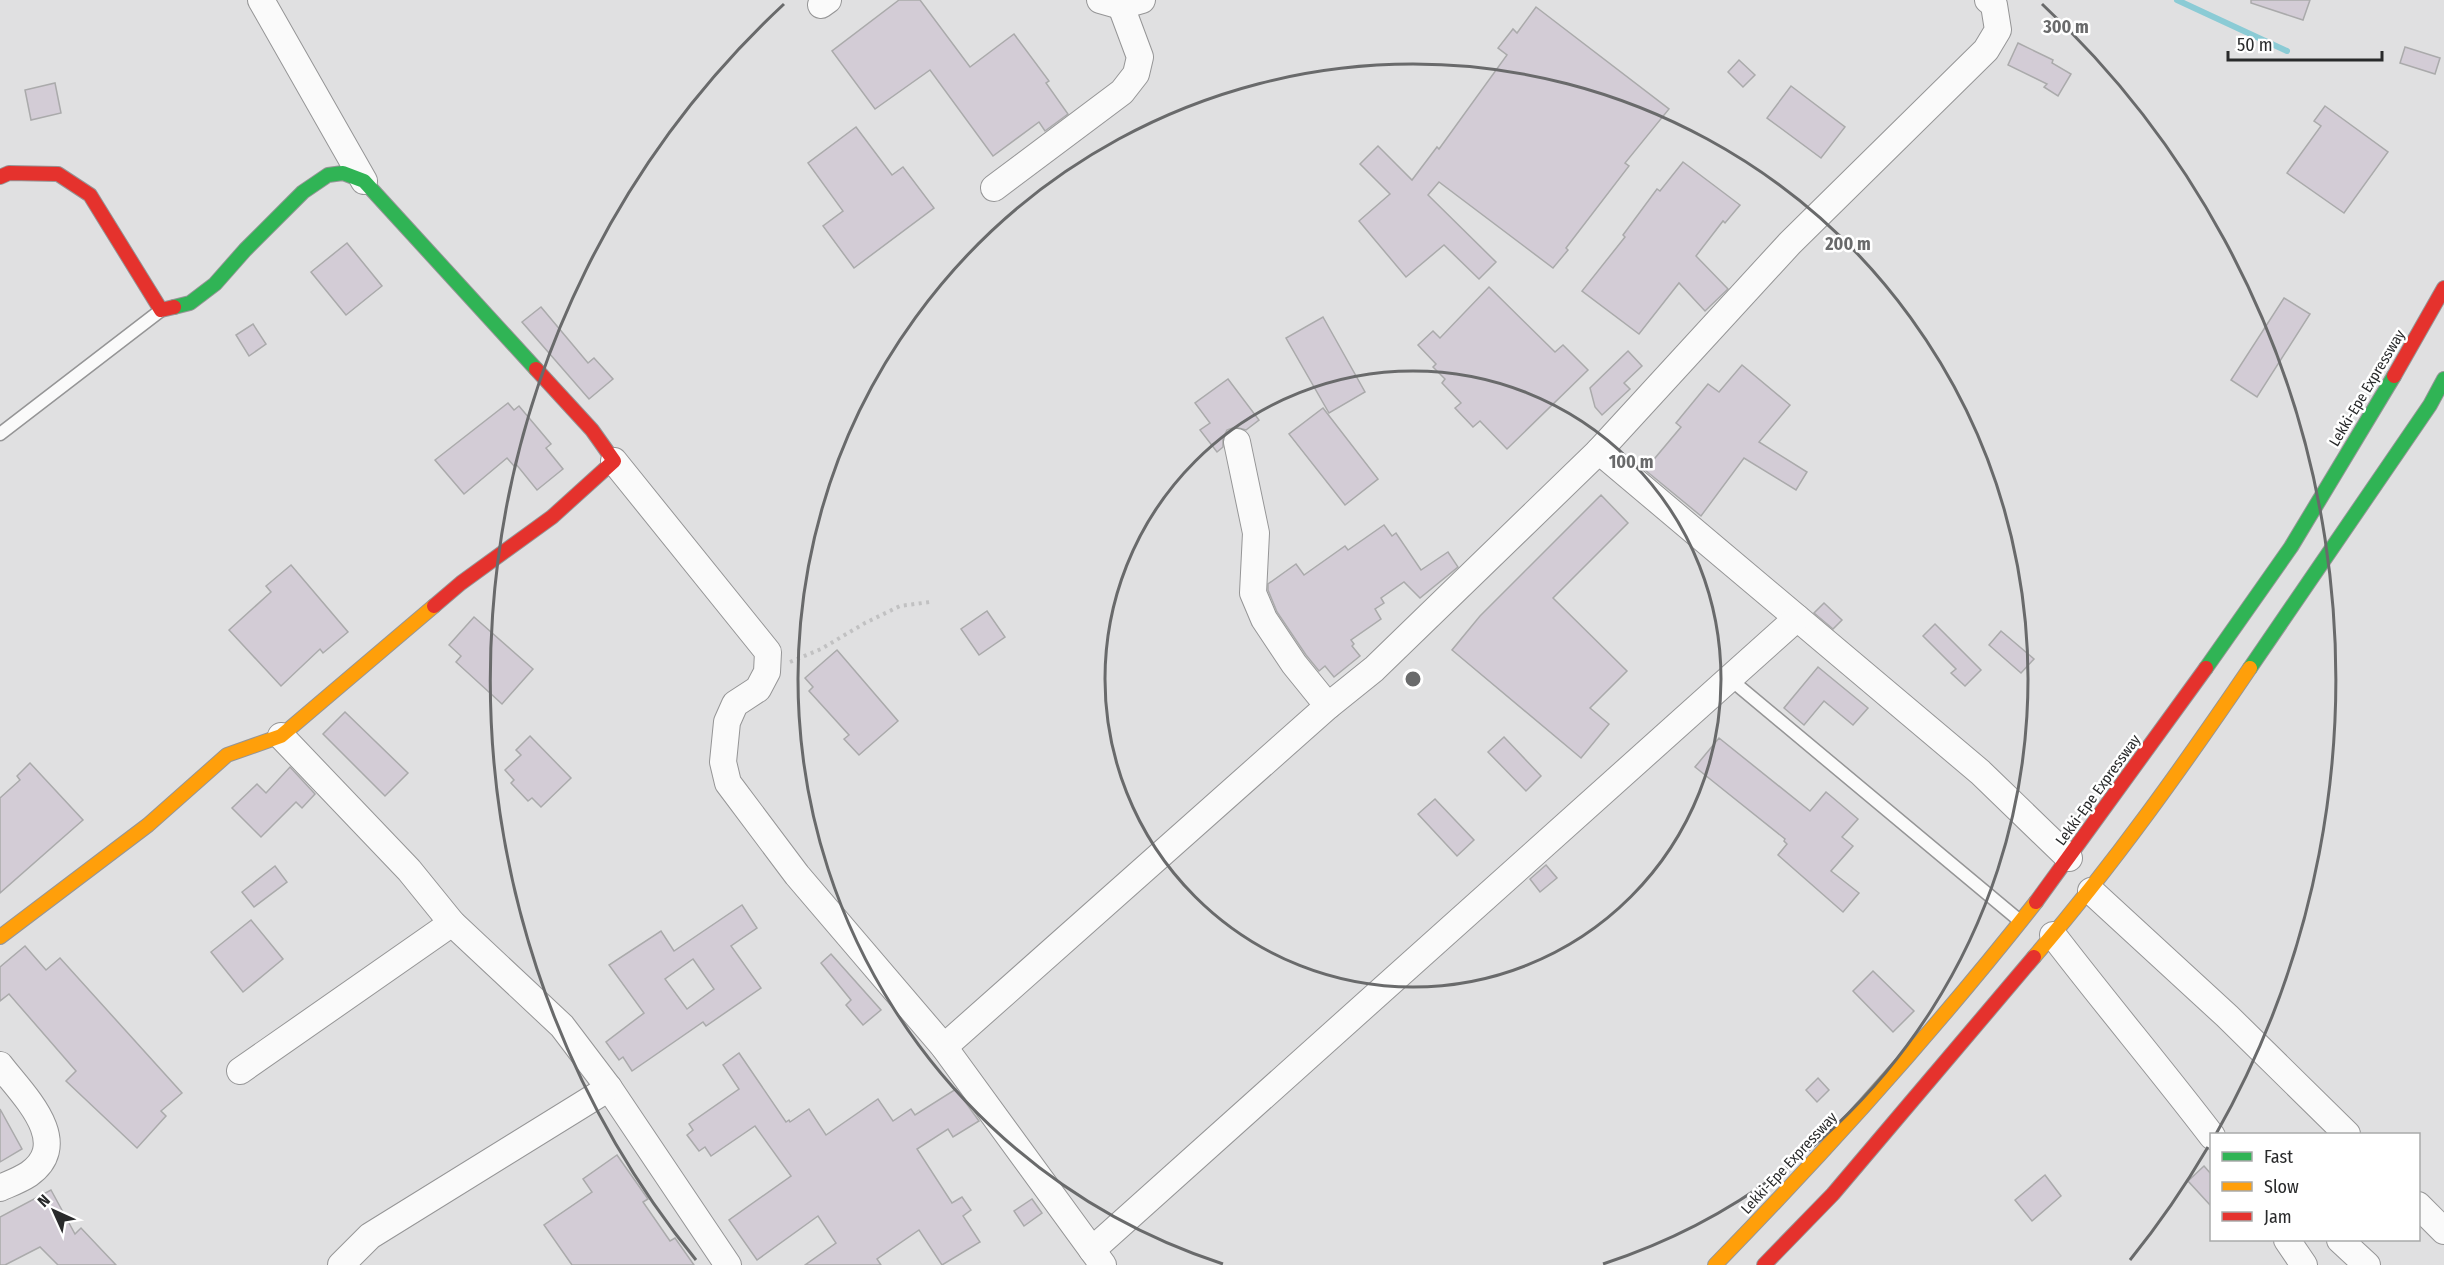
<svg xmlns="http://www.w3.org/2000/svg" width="2444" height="1265" viewBox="0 0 2444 1265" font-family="'Fira Sans Condensed',sans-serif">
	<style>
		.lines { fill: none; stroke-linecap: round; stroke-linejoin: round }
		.stream { stroke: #8bcbd5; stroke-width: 6 }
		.building { fill: #d3ccd6; stroke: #aaaaab; stroke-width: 1.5; fill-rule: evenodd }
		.lane-casing { stroke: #959596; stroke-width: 15 }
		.street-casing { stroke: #959596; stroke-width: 28 }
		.fast-casing { stroke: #959596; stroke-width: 16 }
		.slow-casing { stroke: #959596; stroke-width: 16 }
		.jam-casing { stroke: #959596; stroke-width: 16 }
		.path { stroke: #c1c1c2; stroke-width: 4; stroke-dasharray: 3 4.5; stroke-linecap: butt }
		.lane { stroke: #fafafa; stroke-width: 12 }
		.street { stroke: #fafafa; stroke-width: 26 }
		.fast { stroke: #30b455; stroke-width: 14 }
		.slow { stroke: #ff9f0a; stroke-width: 14 }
		.jam { stroke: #e5322d; stroke-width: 14 }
		.ring { fill: none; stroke: #696a6b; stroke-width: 3 }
		.labels { text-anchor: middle; stroke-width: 5; stroke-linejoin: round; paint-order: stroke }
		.street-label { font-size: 15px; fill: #292a2b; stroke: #fff }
		.centre { fill: #696a6b; stroke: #fff; stroke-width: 3 }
		.ring-label { font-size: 18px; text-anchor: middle; font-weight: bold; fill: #696a6b; stroke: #fff; stroke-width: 5; stroke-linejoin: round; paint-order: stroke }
	</style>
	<rect width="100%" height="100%" fill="#e0e0e1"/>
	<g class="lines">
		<!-- stream -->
		<path class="stream" d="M2177,0L2287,51"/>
	</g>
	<!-- building -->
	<g class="building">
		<path d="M899,0H920L970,67L1014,34L1049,81L1046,83L1068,114L1045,131L1039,122L993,156L930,70L875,109L832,51Z"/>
		<path d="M2251,0H2310L2303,20L2251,3Z"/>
		<path d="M1536,7L1669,109L1625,163L1629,166L1566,248L1568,250L1553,268L1439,182L1428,195L1496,262L1479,279L1444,245L1406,277L1359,221L1390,194L1360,164L1378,146L1412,180L1437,147L1439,149L1507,55L1498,48L1513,29L1517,33Z"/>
		<path d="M2018,43L2053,60L2052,63L2071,74L2058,96L2044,87L2047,84L2008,65Z"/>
		<path d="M2405,47L2440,58L2435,74L2400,63Z"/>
		<path d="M1739,60L1755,75L1743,87L1728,72Z"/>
		<path d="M55,83L61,113L31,120L25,90Z"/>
		<path d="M1791,86L1845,127L1821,158L1767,118Z"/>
		<path d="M2325,106L2388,152L2344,213L2287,173L2321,126L2314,121Z"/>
		<path d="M856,127L892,175L903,167L934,208L854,268L823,226L843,211L808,163Z"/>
		<path d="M1683,162L1740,205L1725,223L1723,221L1696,256L1728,289L1705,311L1679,283L1639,334L1582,291L1625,237L1623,235L1657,189L1660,191Z"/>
		<path d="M347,243L382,286L346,315L311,272Z"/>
		<path d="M1489,287L1555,352L1563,345L1588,370L1507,449L1480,421L1473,427L1455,408L1461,403L1442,383L1445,379L1433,367L1436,364L1418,345L1433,331L1440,338Z"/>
		<path d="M2284,298L2310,314L2257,397L2231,380Z"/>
		<path d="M541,307L588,363L594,358L613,379L589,399L522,322Z"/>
		<path d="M1323,317L1365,392L1329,413L1286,338Z"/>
		<path d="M253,324L266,344L249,356L236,335Z"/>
		<path d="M1628,351L1642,366L1624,383L1630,389L1602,415L1595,407L1590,388Z"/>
		<path d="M1742,365L1790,405L1759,442L1807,472L1796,490L1744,458L1701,516L1645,470L1681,427L1676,423L1708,384L1719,392Z"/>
		<path d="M1228,379L1259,420L1246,430L1235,427L1227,430L1223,438V447L1217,452L1200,430L1210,423L1195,403Z"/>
		<path d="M508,403L514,410L519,406L551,444L546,448L563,469L537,490L516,464L514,466L507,458L464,494L435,460Z"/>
		<path d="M1323,408L1378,479L1345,505L1289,434Z"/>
		<path d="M1601,495L1628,523L1553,598L1627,671L1590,708L1609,724L1581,758L1452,650L1480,616Z"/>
		<path d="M1384,525L1392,536L1396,533L1421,570L1448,552L1458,567L1420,598L1404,582L1381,598L1384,603L1375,609L1381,619L1351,640L1354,644L1352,646L1360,656L1334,677L1325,666L1319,671L1306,655L1277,612L1268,590V584L1296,564L1304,575L1345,546L1348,550Z"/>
		<path d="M291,565L348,632L323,653L320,649L281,686L229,630L271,592L266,586Z"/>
		<path d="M1824,603L1842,620L1833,629L1814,613Z"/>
		<path d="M987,611L1005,637L979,655L961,629Z"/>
		<path d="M474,617L533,669L502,704L456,662L461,656L449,645Z"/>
		<path d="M1935,624L1981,670L1965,686L1951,673L1956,669L1923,636Z"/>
		<path d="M2001,631L2034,659L2021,673L1989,645Z"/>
		<path d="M837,650L898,721L859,755L844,739L849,735L809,691L813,687L805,678Z"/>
		<path d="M1818,667L1868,708L1853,725L1824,701L1804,725L1784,708Z"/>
		<path d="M345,712L408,773L385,796L323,734Z"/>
		<path d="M530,736L571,778L541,807L532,798L528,801L511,783L514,780L505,770L521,755L516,750Z"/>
		<path d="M1504,737L1541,776L1526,791L1488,752Z"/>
		<path d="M1719,738L1810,811L1826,792L1858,819L1842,837L1853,846L1831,871L1859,893L1843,912L1778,855L1787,844L1784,841L1785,839L1695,767Z"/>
		<path d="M30,763L83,820L0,893V798L20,780L17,776Z"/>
		<path d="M290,767L315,794L302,808L296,802L261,837L232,808L257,784L266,793Z"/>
		<path d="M1435,799L1474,840L1457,856L1418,814Z"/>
		<path d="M1546,865L1557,878L1540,892L1530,879Z"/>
		<path d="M275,866L287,882L254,907L242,892Z"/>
		<path d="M742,905L757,928L731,946L761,988L706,1026L703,1022L632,1071L623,1057L619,1060L606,1042L644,1013L609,965L661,931L674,951ZM693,959L714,989L687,1009L665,979Z"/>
		<path d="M251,920L283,959L243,992L211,952Z"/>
		<path d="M25,946L46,970L60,958L182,1093L161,1111L166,1116L137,1148L66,1081L76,1071L9,994L0,1001V967Z"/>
		<path d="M831,954L881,1010L863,1025L846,1005L851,1000L821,963Z"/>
		<path d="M1873,971L1914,1011L1893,1032L1853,991Z"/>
		<path d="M739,1053L786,1122L789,1120L790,1122L809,1109L826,1135L878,1099L893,1121L911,1109L915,1115L956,1089L979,1121L953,1137L948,1129L917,1149L952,1203L962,1197L971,1210L963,1216L980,1242L942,1265L919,1230L877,1259L881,1265H805L836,1243L818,1216L757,1260L729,1220L791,1176L755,1126L711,1156L705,1147L699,1151L687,1135L693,1130L689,1124L739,1089L723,1065Z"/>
		<path d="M1818,1078L1829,1090L1817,1102L1806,1090Z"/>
		<path d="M0,1109L22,1149L0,1162Z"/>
		<path d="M617,1155L648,1199L643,1202L670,1241L675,1238L694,1265H572L544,1225L592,1192L583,1179Z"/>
		<path d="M2204,1166L2211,1174V1206L2188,1181Z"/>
		<path d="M2045,1175L2061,1196L2032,1221L2015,1200Z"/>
		<path d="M51,1190L75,1234L81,1228L116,1265H58L40,1247L5,1265H0V1217Z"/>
		<path d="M1032,1199L1042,1213L1024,1226L1014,1211Z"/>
	</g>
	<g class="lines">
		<!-- lane casing -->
		<g class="lane-casing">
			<g id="lane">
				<path d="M0,434L160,311"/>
				<path d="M1730,679L2020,921"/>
			</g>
		</g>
		<!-- street casing -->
		<g class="street-casing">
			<g id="street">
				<path d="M261,0L364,181"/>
				<path d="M1100,0L1121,6L1142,0"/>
				<path d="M821,5L828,0"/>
				<path d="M994,188L1122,92L1136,74L1140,57L1121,6"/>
				<path d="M1237,442L1256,533L1253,593L1264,619L1294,664L1328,706"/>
				<path d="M1599,451L1980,772L2069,858"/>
				<path d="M614,461L768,652L767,672L758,689L735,704L727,722L723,762L728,783L797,875L944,1047L1103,1265"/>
				<path d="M281,736L409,870L452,923L562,1026L609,1088L728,1265"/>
				<path d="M2091,891L2227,1016L2347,1134"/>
				<path d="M2053,935C2105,1003 2160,1068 2212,1136"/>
				<path d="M944,1047L1328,706L1374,669L1599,451L1790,243L1986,50L1998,30L1994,5L1988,0"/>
				<path d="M0,1065C22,1094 74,1142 29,1174C20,1180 9,1184 0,1188"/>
				<path d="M240,1071L452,923"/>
				<path d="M2418,1205L2444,1231"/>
				<path d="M2287,1240L2304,1265"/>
				<path d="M2340,1240L2367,1265"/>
				<path d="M1092,1250L1797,618"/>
				<path d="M341,1265L370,1236L609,1088"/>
			</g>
		</g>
		<!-- fast casing -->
		<g class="fast-casing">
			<g id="fast">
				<path d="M174,307L190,303L215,284L245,250L303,192L328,175L343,173L364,181L536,369"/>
				<path d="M2206,668L2291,547L2394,376"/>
				<path d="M2250,668L2430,405L2444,379"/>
			</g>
		</g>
		<!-- slow casing -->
		<g class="slow-casing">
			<g id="slow">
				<path d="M0,937L148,825L227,755L281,736L434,606"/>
				<path d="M2034,957C2113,865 2182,768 2250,668"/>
				<path d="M1715,1265C1828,1149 1936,1029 2036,902"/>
			</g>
		</g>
		<!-- jam casing -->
		<g class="jam-casing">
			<g id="jam">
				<path d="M0,177L9,173L58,174L90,195L161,310L174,307"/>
				<path d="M2394,376L2444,288"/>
				<path d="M434,606L461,583L552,517L614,461L592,430L536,369"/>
				<path d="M2036,902L2206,668"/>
				<path d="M1764,1265L1833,1194L2034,957"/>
			</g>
		</g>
		<!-- path -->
		<path class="path" d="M790,662L821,649L865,623L900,606L930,602"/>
		<!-- lane -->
		<use href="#lane" class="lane"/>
		<!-- street -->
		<use href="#street" class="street"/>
		<!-- fast -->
		<use href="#fast" class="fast"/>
		<!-- slow -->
		<use href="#slow" class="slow"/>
		<!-- jam -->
		<use href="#jam" class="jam"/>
	</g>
	<!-- distance rings -->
	<g class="ring">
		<circle cx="1413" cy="679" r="308"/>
		<path d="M1223 1264A615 615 0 1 1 1603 1264"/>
		<path d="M2208 1147A923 923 0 0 1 2130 1260M696 1260A923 923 0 0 1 784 4M2042 4A923 923 0 0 1 2216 1134"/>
	</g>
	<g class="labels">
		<!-- street labels -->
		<g class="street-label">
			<text transform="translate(2367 388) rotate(-59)" y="5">Lekki-Epe Expressway</text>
			<text transform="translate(2098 790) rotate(-54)" y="5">Lekki-Epe Expressway</text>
			<text transform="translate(1789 1163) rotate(-47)" y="5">Lekki-Epe Expressway</text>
		</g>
	</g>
	<circle cx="1413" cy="679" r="9" class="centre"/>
	<g class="ring-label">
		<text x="2066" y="33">300 m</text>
		<text x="1848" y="250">200 m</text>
		<text x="1631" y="468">100 m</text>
	</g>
	<!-- legend -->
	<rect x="2210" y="1133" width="210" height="108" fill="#ffffff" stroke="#a9aaaa" stroke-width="1.5"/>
	<rect x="2222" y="1152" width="30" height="9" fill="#30b455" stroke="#a9aaaa" stroke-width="1.5"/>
	<text x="2264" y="1163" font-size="18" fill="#292a2b">Fast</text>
	<rect x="2222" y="1182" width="30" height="9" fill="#ff9f0a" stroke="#a9aaaa" stroke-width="1.5"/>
	<text x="2264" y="1193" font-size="18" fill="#292a2b">Slow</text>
	<rect x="2222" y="1212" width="30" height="9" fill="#e5322d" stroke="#a9aaaa" stroke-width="1.5"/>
	<text x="2264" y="1223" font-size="18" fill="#292a2b">Jam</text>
	<!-- north arrow -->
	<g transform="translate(54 1211) rotate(315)" stroke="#ffffff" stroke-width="4.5" paint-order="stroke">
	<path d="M0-4.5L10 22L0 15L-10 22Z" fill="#292a2b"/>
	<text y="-9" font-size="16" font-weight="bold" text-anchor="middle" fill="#292a2b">N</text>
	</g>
	<!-- scale -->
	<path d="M2228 51v9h154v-9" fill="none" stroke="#292a2b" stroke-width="3"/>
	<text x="2237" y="51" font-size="18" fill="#292a2b" stroke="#ffffff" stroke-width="4.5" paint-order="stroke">50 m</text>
</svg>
